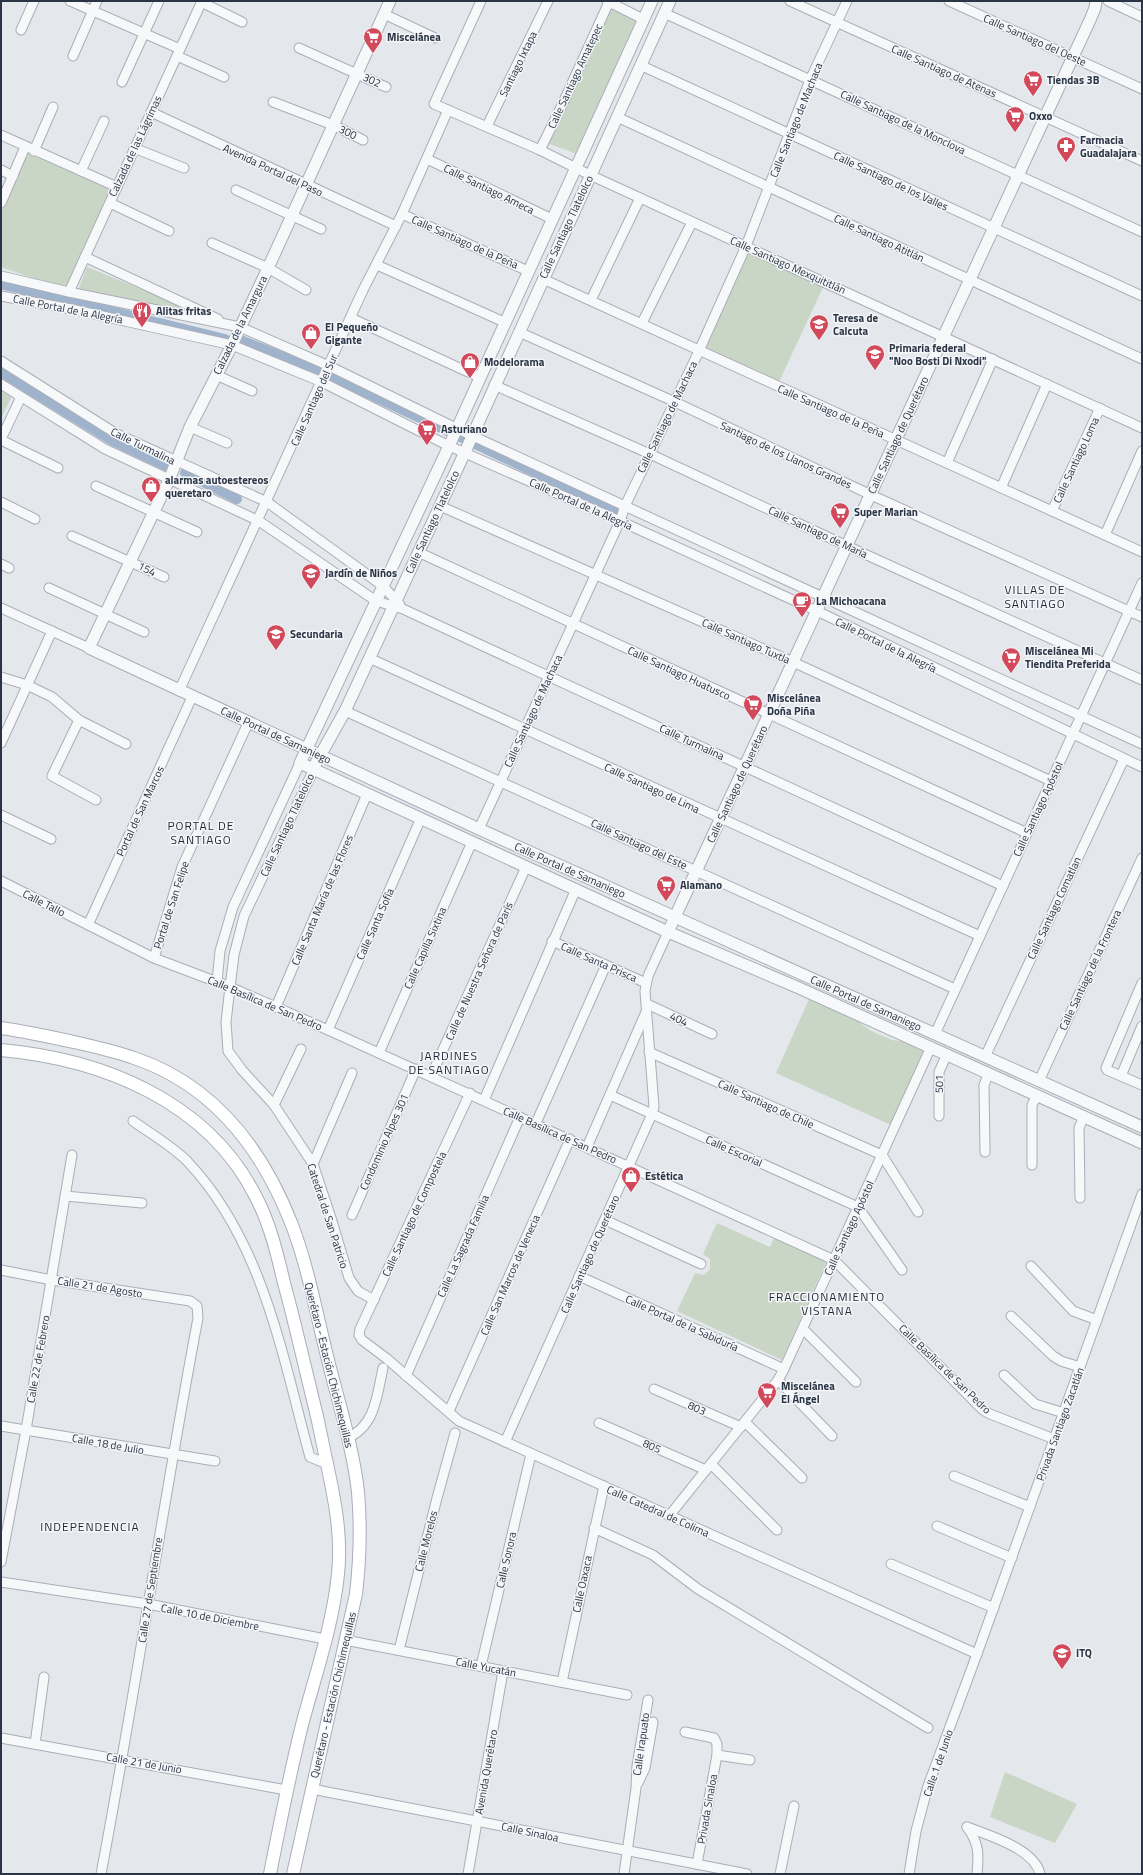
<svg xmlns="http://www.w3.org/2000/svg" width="1143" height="1875" viewBox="0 0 1143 1875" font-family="'Titillium Web',sans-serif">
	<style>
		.green { fill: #c9d6c5 }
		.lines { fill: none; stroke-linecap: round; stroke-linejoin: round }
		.canal { stroke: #9fb4cc; stroke-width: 10 }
		.minor-casing { stroke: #a9aeb7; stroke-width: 11 }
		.tertiary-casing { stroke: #a9aeb7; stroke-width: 13 }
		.secondary-casing { stroke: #a9aeb7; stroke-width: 14 }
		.minor { stroke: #f7f8fa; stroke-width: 9 }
		.tertiary { stroke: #f7f8fa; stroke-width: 11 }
		.secondary { stroke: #fff; stroke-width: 12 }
		.labels { text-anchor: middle; stroke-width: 3; stroke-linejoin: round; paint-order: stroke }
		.poi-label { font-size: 11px; font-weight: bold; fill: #2b3445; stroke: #f4f6f9; text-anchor: start }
		.street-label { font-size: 11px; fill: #2b3445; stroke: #f4f6f9 }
		.neighbourhood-label { font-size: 12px; letter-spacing: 1px; fill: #1d2536; stroke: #f4f6f9 }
	</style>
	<rect width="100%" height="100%" fill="#e4e7ec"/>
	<!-- green -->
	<g class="green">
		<path d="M609,3L639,20L577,154L547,143Z"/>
		<path d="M29,146L114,186L67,290L1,267V210Z"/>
		<path d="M749,251L824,285L779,382L704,347Z"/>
		<path d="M87,267L208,317L78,290Z"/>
		<path d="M1,387L13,394L1,418Z"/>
		<path d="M810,997L852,1017L871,1031L892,1040L908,1042L924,1050L891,1125L776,1073Z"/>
		<path d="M717,1223L770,1247L774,1238L826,1262L782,1360L677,1311L695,1273L704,1275L710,1269V1259L703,1254Z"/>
		<path d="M1005,1772L1077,1804L1055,1843L990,1817Z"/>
	</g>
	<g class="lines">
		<!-- canal -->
		<g class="canal">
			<path d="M1,284L225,339"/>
			<path d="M238,339L323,373"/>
			<path d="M1,372L113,441L166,466"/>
			<path d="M333,377L560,484L614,512"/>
			<path d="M185,473L237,499"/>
		</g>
		<!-- minor casing -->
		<g class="minor-casing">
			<g id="minor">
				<path d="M70,1L180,49"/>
				<path d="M481,1L434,104L540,150L590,175L1142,428"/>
				<path d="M607,1L643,19"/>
				<path d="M790,1L1142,161"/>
				<path d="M949,1L1142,89"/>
				<path d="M1108,1L1142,17"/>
				<path d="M201,2L242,22"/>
				<path d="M664,13L1142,232"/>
				<path d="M384,14L435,38"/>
				<path d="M21,30L34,1"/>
				<path d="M299,48L386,87"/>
				<path d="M73,56L97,1"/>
				<path d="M177,56L224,77"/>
				<path d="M640,65L1142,296"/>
				<path d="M122,82L159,1"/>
				<path d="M273,102L333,125L363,140"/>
				<path d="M151,112L396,226"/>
				<path d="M617,117L1142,359"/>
				<path d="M487,126L548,1"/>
				<path d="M1,135L117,187"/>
				<path d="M134,148L184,168"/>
				<path d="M540,150L562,105L609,2"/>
				<path d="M34,151L53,107"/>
				<path d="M427,159L552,219"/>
				<path d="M1,170L13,176"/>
				<path d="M81,171L104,121"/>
				<path d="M236,190L321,229"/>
				<path d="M1,203L25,147"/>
				<path d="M110,203L169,231"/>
				<path d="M402,214L528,271"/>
				<path d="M212,243L268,268L306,290"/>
				<path d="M85,257L218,319"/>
				<path d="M377,265L504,322"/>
				<path d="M1,276L69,292L240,327L329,366L464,432L1142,744"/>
				<path d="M543,279L1142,552"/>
				<path d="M69,292L202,1"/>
				<path d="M1,296L71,309L232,345L322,382L449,446L620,521L817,611L1142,767"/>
				<path d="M591,300L640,198"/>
				<path d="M351,318L479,377"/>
				<path d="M642,323L692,222"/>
				<path d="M519,332L675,402L871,495L1142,617"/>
				<path d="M1,361L115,433L267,502L383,586L400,605"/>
				<path d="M216,375L252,391"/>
				<path d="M1,384L105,449L259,521L376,601L403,609L1003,886"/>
				<path d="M494,385L650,454L847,546L1142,680"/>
				<path d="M190,427L227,443"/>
				<path d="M1,439L21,397"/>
				<path d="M1,440L58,468"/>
				<path d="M947,463L993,359"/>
				<path d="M96,486L197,532"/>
				<path d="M1001,488L1047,384"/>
				<path d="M1,502L35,519"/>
				<path d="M440,506L793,662L1051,781"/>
				<path d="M1052,511L1100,408"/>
				<path d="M1105,535L1142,451"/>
				<path d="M72,536L164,577"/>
				<path d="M418,552L1027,833"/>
				<path d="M1,564L9,568"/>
				<path d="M49,588L144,632"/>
				<path d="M1,608L89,648"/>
				<path d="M369,658L980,936"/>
				<path d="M1,677L27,685L52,697L79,720L126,744"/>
				<path d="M179,691L363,290L402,214L448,110"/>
				<path d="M345,711L955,989"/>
				<path d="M79,720L52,776L96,800"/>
				<path d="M1,743L52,631"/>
				<path d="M314,769L244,916L234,955L230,987L226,1022L228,1051L242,1070L274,1105L313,1164L332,1221L349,1278L358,1291L374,1300"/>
				<path d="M1,815L51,839"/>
				<path d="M479,829L620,521L625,506L699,351L746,246L810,80L847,1"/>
				<path d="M1,881L154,958L230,987L328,1030L834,1260L983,1410L990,1414L1054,1439"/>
				<path d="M88,925L192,697"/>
				<path d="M552,941L646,983"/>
				<path d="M154,958L182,867L249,721"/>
				<path d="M217,982L220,951L233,907L300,763"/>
				<path d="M1142,983L1106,1068L1107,1070L1142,1085"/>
				<path d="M647,1004L712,1034"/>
				<path d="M276,1007L367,794"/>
				<path d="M328,1030L421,818"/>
				<path d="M935,1034L1142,583"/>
				<path d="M649,1052L882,1155L918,1212"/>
				<path d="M379,1053L472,842"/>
				<path d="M985,1057L1124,759"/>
				<path d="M431,1076L526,867"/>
				<path d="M1121,1076L1142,1026"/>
				<path d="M1039,1081L1142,858"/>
				<path d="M470,1093L360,1329L359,1335L362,1340L386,1358L459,1421L977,1654"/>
				<path d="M610,1095L858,1207L902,1270"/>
				<path d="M484,1100L576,889"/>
				<path d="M274,1105L301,1049"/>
				<path d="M939,1116V1072L947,1054"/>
				<path d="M133,1121C151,1134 172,1146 187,1161C263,1241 282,1355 310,1457L327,1464"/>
				<path d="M536,1123L606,965"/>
				<path d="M587,1147L646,1012"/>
				<path d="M985,1152L984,1085L989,1073"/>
				<path d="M313,1164L352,1073"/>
				<path d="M1032,1165V1105L1037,1095"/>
				<path d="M65,1196L142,1203"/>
				<path d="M1080,1198L1079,1128L1084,1116"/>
				<path d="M352,1215L416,1069"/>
				<path d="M605,1220L701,1264"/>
				<path d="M1031,1266L1073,1311L1097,1320"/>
				<path d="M1,1270L52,1280L190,1301L197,1306L198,1318C163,1503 136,1689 101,1874"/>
				<path d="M579,1276L784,1369"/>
				<path d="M1011,1316L1053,1356L1061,1361L1080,1367"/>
				<path d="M803,1329L856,1382"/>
				<path d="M1004,1375L1035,1404L1064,1413"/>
				<path d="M406,1376L520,1117"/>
				<path d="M778,1380L832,1436"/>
				<path d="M654,1389L741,1427"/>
				<path d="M449,1411L570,1139"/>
				<path d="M745,1422L802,1478"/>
				<path d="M599,1423L706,1470"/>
				<path d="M1,1426L215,1461"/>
				<path d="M347,1438C376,1426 377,1394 383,1368"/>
				<path d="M505,1442L652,1114L654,1107L645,991L648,976L668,932"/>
				<path d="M711,1464L777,1530"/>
				<path d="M954,1476L1030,1507"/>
				<path d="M669,1516L778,1380L784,1369L931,1047"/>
				<path d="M937,1526L1012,1558"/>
				<path d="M594,1528L653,1555L698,1589L928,1728"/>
				<path d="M1,1562L26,1430L72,1155"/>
				<path d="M891,1564L994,1608"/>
				<path d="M1,1582L148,1604L325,1639"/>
				<path d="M345,1640L627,1695"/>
				<path d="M399,1650L437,1498L455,1433"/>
				<path d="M481,1666L531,1454"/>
				<path d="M562,1682L604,1486"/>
				<path d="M685,1732L714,1738L717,1744V1755L697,1864"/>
				<path d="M1,1738L286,1790"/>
				<path d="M35,1744L44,1677"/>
				<path d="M717,1755L750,1760"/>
				<path d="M638,1783L645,1768L653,1722"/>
				<path d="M312,1789L747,1874"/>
				<path d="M967,1827C988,1835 1035,1849 1040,1874"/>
				<path d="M967,1827C979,1843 979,1854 977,1874"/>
				<path d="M468,1874L503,1671"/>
				<path d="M624,1874L636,1788L637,1766L648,1700"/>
				<path d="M780,1874L794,1806"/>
				<path d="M909,1874L916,1831L928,1786L977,1654L1142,1194"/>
			</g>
		</g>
		<!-- tertiary casing -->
		<g class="tertiary-casing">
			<g id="tertiary">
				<path d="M390,1L268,268L232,345L190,427L169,480L89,648L479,829L1142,1127"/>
				<path d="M652,1L449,446L300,763L668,932L799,988L1142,1143"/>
				<path d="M316,763L345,711L465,452L670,1"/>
				<path d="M668,932L1090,20L1095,8L1096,1"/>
			</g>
		</g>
		<!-- secondary casing -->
		<g class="secondary-casing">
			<g id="secondary">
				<path d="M1,1028C29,1032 56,1038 83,1044C100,1048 117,1052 134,1058C214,1085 262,1148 292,1225C308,1267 316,1312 327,1356C338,1401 353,1447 358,1492C361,1527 360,1560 356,1594L293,1874"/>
				<path d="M1,1050C102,1059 208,1101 256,1197C270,1224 277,1253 284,1283C292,1312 299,1342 306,1371C314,1402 321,1433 327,1464C335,1501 342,1537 338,1574C333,1624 316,1673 303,1721C290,1772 280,1823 270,1874"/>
			</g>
		</g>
		<!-- minor -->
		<use href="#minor" class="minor"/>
		<!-- tertiary -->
		<use href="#tertiary" class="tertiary"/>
		<!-- secondary -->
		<use href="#secondary" class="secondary"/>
	</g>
	<!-- icons -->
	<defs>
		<g id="supermarket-pin" transform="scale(1)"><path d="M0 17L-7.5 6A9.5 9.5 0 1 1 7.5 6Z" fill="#d1495b" stroke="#f4f6f9"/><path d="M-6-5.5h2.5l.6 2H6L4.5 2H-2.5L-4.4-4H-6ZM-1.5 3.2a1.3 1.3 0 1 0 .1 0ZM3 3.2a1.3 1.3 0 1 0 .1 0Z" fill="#fff"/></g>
		<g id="pharmacy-pin" transform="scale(1)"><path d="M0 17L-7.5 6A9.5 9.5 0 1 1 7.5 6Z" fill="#d1495b" stroke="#f4f6f9"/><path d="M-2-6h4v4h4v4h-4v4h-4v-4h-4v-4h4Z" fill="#fff"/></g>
		<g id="restaurant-pin" transform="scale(1)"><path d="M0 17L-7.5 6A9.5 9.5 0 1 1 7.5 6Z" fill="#d1495b" stroke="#f4f6f9"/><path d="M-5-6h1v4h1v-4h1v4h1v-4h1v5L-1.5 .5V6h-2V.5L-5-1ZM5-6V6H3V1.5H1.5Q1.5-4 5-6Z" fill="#fff"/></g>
		<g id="school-pin" transform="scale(1)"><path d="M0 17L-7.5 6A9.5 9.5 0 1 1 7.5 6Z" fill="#d1495b" stroke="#f4f6f9"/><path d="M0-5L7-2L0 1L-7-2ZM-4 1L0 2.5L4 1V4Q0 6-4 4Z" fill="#fff"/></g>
		<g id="shop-pin" transform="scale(1)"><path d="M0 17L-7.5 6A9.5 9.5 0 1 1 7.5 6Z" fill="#d1495b" stroke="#f4f6f9"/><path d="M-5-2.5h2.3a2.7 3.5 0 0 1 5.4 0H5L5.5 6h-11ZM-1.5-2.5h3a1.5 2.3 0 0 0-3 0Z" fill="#fff"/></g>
		<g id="cafe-pin" transform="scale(1)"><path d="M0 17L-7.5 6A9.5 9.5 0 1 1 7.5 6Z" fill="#d1495b" stroke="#f4f6f9"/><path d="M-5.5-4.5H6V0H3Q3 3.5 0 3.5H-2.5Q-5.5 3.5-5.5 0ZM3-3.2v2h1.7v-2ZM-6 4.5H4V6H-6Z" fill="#fff"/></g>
		<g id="university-pin" transform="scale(1)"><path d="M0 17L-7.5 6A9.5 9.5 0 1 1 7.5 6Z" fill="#d1495b" stroke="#f4f6f9"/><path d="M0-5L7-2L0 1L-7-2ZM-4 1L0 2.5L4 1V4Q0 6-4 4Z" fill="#fff"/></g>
	</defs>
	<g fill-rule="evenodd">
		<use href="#supermarket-pin" x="373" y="37"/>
		<use href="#supermarket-pin" x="1033" y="80"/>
		<use href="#supermarket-pin" x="1015" y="116"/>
		<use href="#pharmacy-pin" x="1066" y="146"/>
		<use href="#restaurant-pin" x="142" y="311"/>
		<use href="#school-pin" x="819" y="324"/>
		<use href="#shop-pin" x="311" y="333"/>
		<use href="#school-pin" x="875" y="354"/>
		<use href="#shop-pin" x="470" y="362"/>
		<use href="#supermarket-pin" x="427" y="429"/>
		<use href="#shop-pin" x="151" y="486"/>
		<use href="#supermarket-pin" x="840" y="512"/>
		<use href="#school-pin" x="311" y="573"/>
		<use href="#cafe-pin" x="802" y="601"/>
		<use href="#school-pin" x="276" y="634"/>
		<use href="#supermarket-pin" x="1011" y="657"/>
		<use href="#supermarket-pin" x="753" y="704"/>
		<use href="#supermarket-pin" x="666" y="885"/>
		<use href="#shop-pin" x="631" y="1176"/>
		<use href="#supermarket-pin" x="767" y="1392"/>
		<use href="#university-pin" x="1062" y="1653"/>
	</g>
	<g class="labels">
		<!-- poi labels -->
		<g class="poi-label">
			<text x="387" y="41">Miscelánea</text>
			<text x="1047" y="84">Tiendas 3B</text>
			<text x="1029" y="120">Oxxo</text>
			<text x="1080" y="144">Farmacia<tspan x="1080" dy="13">Guadalajara</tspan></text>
			<text x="156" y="315">Alitas fritas</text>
			<text x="833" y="322">Teresa de<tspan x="833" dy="13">Calcuta</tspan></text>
			<text x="325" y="331">El Pequeño<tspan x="325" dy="13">Gigante</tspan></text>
			<text x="889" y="352">Primaria federal<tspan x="889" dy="13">"Noo Bosti Di Nxodi"</tspan></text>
			<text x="484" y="366">Modelorama</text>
			<text x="441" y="433">Asturiano</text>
			<text x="165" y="484">alarmas autoestereos<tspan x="165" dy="13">queretaro</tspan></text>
			<text x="854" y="516">Super Marian</text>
			<text x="325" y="577">Jardín de Niños</text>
			<text x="816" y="605">La Michoacana</text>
			<text x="290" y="638">Secundaria</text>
			<text x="1025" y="655">Miscelánea Mi<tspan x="1025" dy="13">Tiendita Preferida</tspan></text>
			<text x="767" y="702">Miscelánea<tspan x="767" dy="13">Doña Piña</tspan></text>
			<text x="680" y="889">Alamano</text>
			<text x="645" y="1180">Estética</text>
			<text x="781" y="1390">Miscelánea<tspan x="781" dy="13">El Ángel</tspan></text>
			<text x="1076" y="1657">ITQ</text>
		</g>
		<!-- street labels -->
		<g class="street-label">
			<text transform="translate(1035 40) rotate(24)" y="4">Calle Santiago del Oeste</text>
			<text transform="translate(518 64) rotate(-64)" y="4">Santiago Ixtapa</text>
			<text transform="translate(944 71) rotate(24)" y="4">Calle Santiago de Atenas</text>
			<text transform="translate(575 76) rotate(-65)" y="4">Calle Santiago Amatepec</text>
			<text transform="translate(372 80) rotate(25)" y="4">302</text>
			<text transform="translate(796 120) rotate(-68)" y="4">Calle Santiago de Machaca</text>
			<text transform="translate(903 122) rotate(25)" y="4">Calle Santiago de la Monclova</text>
			<text transform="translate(348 132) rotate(25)" y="4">300</text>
			<text transform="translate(135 146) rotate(-65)" y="4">Calzada de las Lágrimas</text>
			<text transform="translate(273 170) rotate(25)" y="4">Avenida Portal del Paso</text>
			<text transform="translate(891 181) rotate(25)" y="4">Calle Santiago de los Valles</text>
			<text transform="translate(489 189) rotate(26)" y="4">Calle Santiago Ameca</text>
			<text transform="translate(566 227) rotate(-65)" y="4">Calle Santiago Tlatelolco</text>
			<text transform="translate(879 238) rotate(25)" y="4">Calle Santiago Atitlán</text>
			<text transform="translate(465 242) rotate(24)" y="4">Calle Santiago de la Peña</text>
			<text transform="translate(788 265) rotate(24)" y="4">Calle Santiago Mexquititlán</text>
			<text transform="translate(68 309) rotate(11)" y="4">Calle Portal de la Alegría</text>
			<text transform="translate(240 325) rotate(-64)" y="4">Calzada de la Amargura</text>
			<text transform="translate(314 400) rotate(-66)" y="4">Calle Santiago del Sur</text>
			<text transform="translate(831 411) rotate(24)" y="4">Calle Santiago de la Peña</text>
			<text transform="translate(667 417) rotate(-64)" y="4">Calle Santiago de Machaca</text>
			<text transform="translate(898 435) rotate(-65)" y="4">Calle Santiago de Querétaro</text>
			<text transform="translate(143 446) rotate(26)" y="4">Calle Turmalina</text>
			<text transform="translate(786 455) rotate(25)" y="4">Santiago de los Llanos Grandes</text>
			<text transform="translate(1076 460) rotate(-65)" y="4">Calle Santiago Loma</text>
			<text transform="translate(581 504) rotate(24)" y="4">Calle Portal de la Alegría</text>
			<text transform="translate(432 522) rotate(-65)" y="4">Calle Santiago Tlatelolco</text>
			<text transform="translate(818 532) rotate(25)" y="4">Calle Santiago de María</text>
			<text transform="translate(147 569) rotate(26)" y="4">154</text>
			<text transform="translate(746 641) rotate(24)" y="4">Calle Santiago Tuxtla</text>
			<text transform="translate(886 645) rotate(26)" y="4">Calle Portal de la Alegría</text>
			<text transform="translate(679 673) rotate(25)" y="4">Calle Santiago Huatusco</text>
			<text transform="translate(533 711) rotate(-65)" y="4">Calle Santiago de Machaca</text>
			<text transform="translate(276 735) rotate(25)" y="4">Calle Portal de Samaniego</text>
			<text transform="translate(692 742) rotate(25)" y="4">Calle Turmalina</text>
			<text transform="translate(737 784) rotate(-65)" y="4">Calle Santiago de Querétaro</text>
			<text transform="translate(652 788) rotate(25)" y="4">Calle Santiago de Lima</text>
			<text transform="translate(1038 809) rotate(-65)" y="4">Calle Santiago Apóstol</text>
			<text transform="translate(140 811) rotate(-65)" y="4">Portal de San Marcos</text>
			<text transform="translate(287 825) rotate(-65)" y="4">Calle Santiago Tlatelolco</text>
			<text transform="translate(639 844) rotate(25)" y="4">Calle Santiago del Este</text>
			<text transform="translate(570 870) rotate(24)" y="4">Calle Portal de Samaniego</text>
			<text transform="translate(322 900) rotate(-67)" y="4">Calle Santa María de las Flores</text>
			<text transform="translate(44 903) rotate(27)" y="4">Calle Tallo</text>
			<text transform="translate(171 905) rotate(-72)" y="4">Portal de San Felipe</text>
			<text transform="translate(1054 908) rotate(-65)" y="4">Calle Santiago Comatlan</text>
			<text transform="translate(375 924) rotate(-66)" y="4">Calle Santa Sofía</text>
			<text transform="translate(425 948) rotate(-66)" y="4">Calle Capilla Sixtina</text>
			<text transform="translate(599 962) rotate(24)" y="4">Calle Santa Prisca</text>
			<text transform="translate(1090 970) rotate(-65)" y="4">Calle Santiago de la Frontera</text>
			<text transform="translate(479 971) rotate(-66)" y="4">Calle de Nuestra Señora de París</text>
			<text transform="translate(265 1003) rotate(23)" y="4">Calle Basílica de San Pedro</text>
			<text transform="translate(866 1003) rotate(24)" y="4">Calle Portal de Samaniego</text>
			<text transform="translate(679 1019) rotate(25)" y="4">404</text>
			<text transform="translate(939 1084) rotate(-88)" y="4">501</text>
			<text transform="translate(766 1104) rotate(24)" y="4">Calle Santiago de Chile</text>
			<text transform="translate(560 1135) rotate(24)" y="4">Calle Basílica de San Pedro</text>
			<text transform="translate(384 1142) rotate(-66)" y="4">Condominio Alpes 301</text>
			<text transform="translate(734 1151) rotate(24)" y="4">Calle Escorial</text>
			<text transform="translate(414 1214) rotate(-65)" y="4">Calle Santiago de Compostela</text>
			<text transform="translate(328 1216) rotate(72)" y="4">Catedral de San Patricio</text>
			<text transform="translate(849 1228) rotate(-65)" y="4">Calle Santiago Apóstol</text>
			<text transform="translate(463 1246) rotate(-66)" y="4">Calle La Sagrada Familia</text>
			<text transform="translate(590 1254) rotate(-66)" y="4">Calle Santiago de Querétaro</text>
			<text transform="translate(510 1275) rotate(-66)" y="4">Calle San Marcos de Venecia</text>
			<text transform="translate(100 1287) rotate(9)" y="4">Calle 21 de Agosto</text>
			<text transform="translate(682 1323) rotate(24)" y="4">Calle Portal de la Sabiduría</text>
			<text transform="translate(38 1359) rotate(-80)" y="4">Calle 22 de Febrero</text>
			<text transform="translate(329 1365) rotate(76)" y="4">Querétaro - Estación Chichimequillas</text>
			<text transform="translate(945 1369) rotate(44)" y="4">Calle Basílica de San Pedro</text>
			<text transform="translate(697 1408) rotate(24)" y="4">803</text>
			<text transform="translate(1060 1424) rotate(-70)" y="4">Privada Santiago Zacatlán</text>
			<text transform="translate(108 1444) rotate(10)" y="4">Calle 18 de Julio</text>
			<text transform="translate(652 1446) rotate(24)" y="4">805</text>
			<text transform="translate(658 1511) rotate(24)" y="4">Calle Catedral de Colima</text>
			<text transform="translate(426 1541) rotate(-76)" y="4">Calle Morelos</text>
			<text transform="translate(506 1560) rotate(-77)" y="4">Calle Sonora</text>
			<text transform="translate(582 1584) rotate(-78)" y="4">Calle Oaxaca</text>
			<text transform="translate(150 1590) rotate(-81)" y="4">Calle 27 de Septiembre</text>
			<text transform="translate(210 1617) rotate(11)" y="4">Calle 10 de Diciembre</text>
			<text transform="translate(486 1667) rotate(11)" y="4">Calle Yucatán</text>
			<text transform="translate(333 1695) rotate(-77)" y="4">Querétaro - Estación Chichimequillas</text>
			<text transform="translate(641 1744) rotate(-82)" y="4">Calle Irapuato</text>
			<text transform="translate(144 1763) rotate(10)" y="4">Calle 21 de Junio</text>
			<text transform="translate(938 1763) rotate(-71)" y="4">Calle 1 de Junio</text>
			<text transform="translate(486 1772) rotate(-80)" y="4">Avenida Querétaro</text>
			<text transform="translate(707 1809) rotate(-80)" y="4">Privada Sinaloa</text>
			<text transform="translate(530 1832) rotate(12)" y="4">Calle Sinaloa</text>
		</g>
		<!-- neighbourhood labels -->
		<g class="neighbourhood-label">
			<text x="1035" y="594">VILLAS DE<tspan x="1035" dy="14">SANTIAGO</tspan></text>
			<text x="201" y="830">PORTAL DE<tspan x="201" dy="14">SANTIAGO</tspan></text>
			<text x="449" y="1060">JARDINES<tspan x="449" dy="14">DE SANTIAGO</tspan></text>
			<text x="827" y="1301">FRACCIONAMIENTO<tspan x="827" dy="14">VISTANA</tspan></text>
			<text x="90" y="1531">INDEPENDENCIA</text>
		</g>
	</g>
	<!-- border -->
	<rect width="1143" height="1875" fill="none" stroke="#2b3445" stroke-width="4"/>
</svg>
